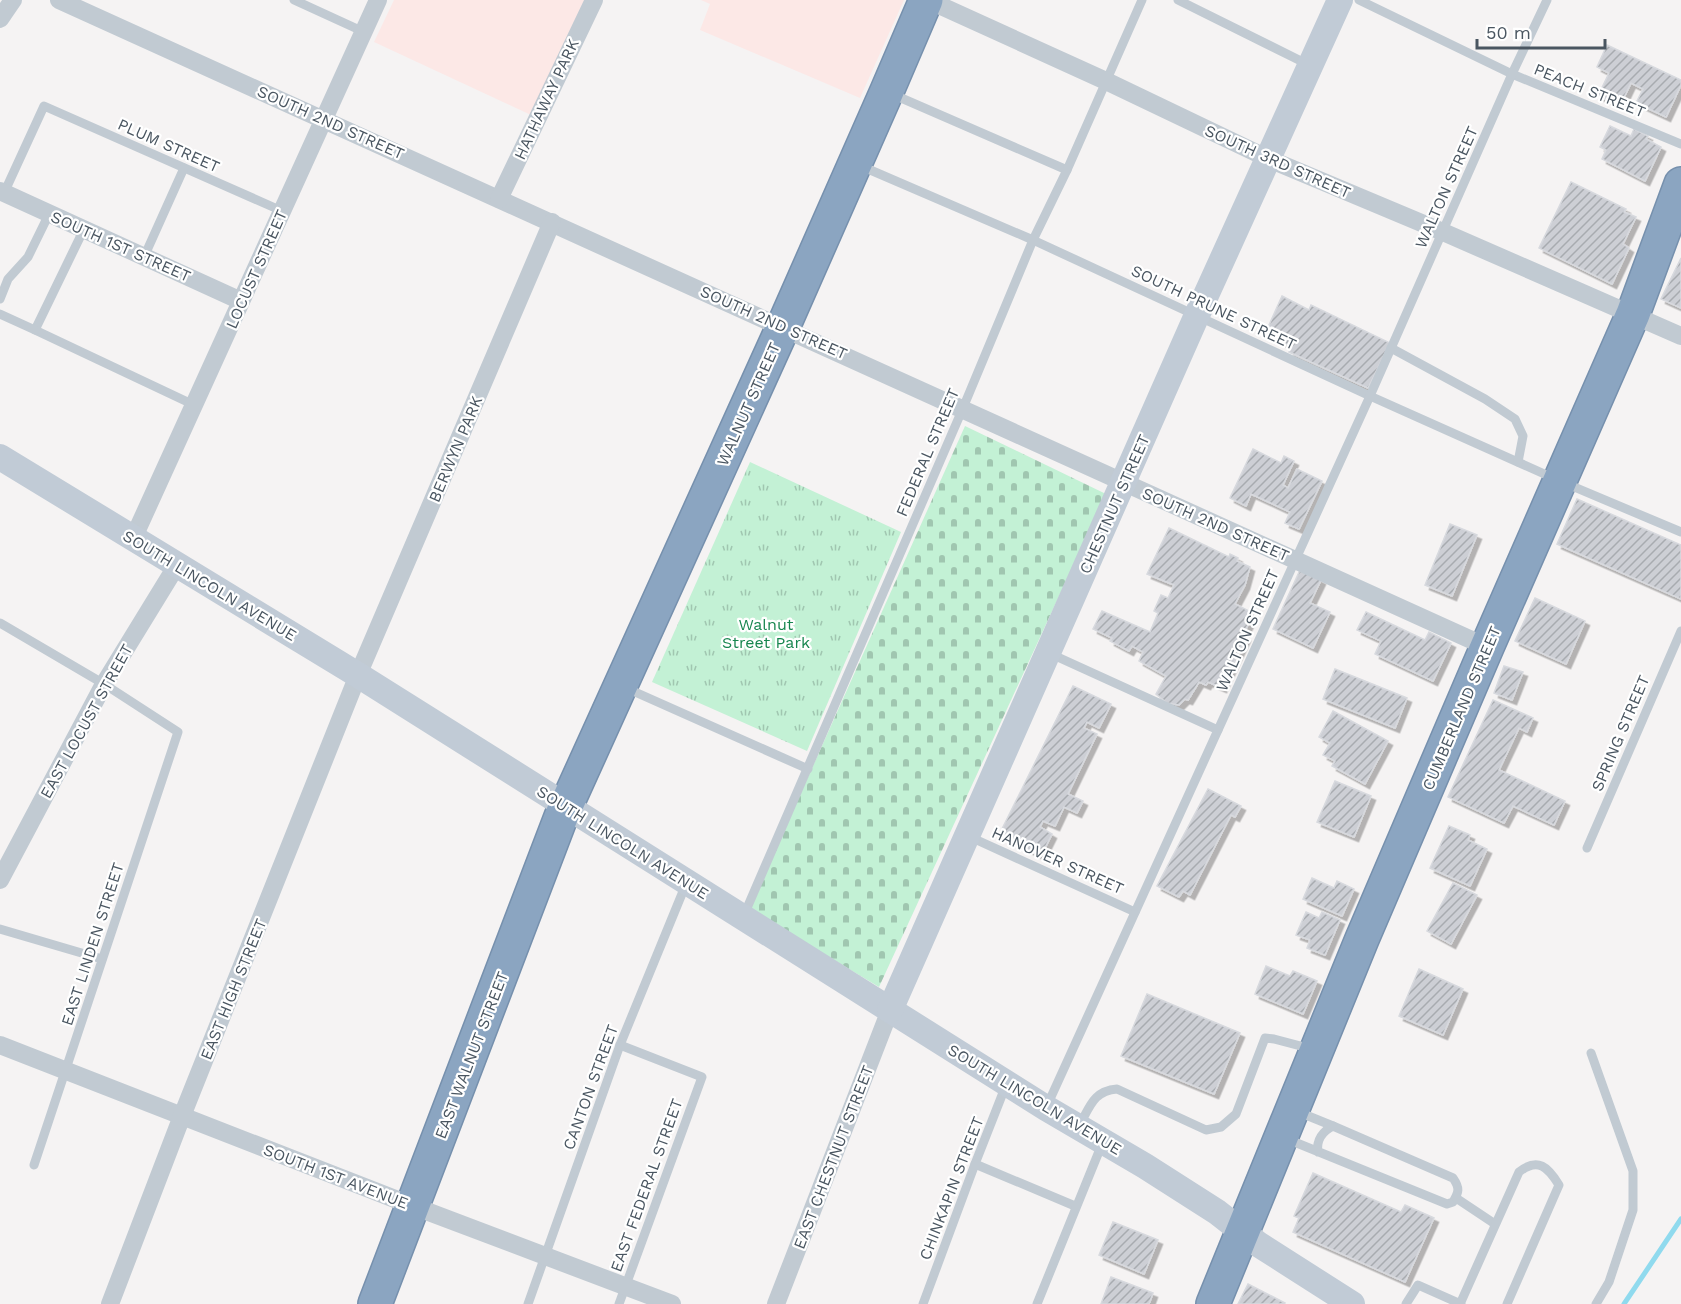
<svg xmlns="http://www.w3.org/2000/svg" width="1681" height="1304" viewBox="0 0 1681 1304" font-family="'Work Sans',sans-serif">
	<style>
		.medical { fill: #fce8e6 }
		.grass { fill: url(#grass-tufts) }
		.cemetery { fill: url(#cemetery-stones) }
		.lines { fill: none; stroke-linecap: round; stroke-linejoin: round }
		.stream { stroke: #90daee; stroke-width: 5 }
		.building { fill: url(#building-hatch); stroke: #d7d9de; stroke-width: 1.5; filter: url(#shadow) }
		.highway-casing { stroke: #7690ad; stroke-width: 36 }
		.lane { stroke: #c1cad2; stroke-width: 9 }
		.street { stroke: #c1cad2; stroke-width: 18 }
		.secondary { stroke: #c1cbd6; stroke-width: 26 }
		.highway { stroke: #8ba5c1; stroke-width: 33 }
		.labels { text-anchor: middle; stroke-width: 4.5; stroke-linejoin: round; paint-order: stroke }
		.street-label { font-size: 16px; fill: #4a5661; stroke: #fff }
		.park-label { font-size: 16px; fill: #17864f; stroke: #fff }
	</style>
	<defs>
		<pattern id="grass-tufts" width="24" height="20" patternUnits="userSpaceOnUse" patternTransform="scale(1.5)"><rect width="24" height="20" fill="#c3f1d5"/><path d="M3 7l-1-3M5 7V3M7 7l1-3M15 17l-1-3M17 17v-4M19 17l1-3" fill="none" stroke="#a0c6b0"/></pattern>
		<pattern id="cemetery-stones" width="16" height="16" patternUnits="userSpaceOnUse" patternTransform="scale(1.5)"><rect width="16" height="16" fill="#c3f1d5"/><path d="M2 7V4a2 2 0 0 1 4 0v3zM10 15v-3a2 2 0 0 1 4 0v3z" fill="#a0c6b0"/></pattern>
		<pattern id="building-hatch" width="6" height="6" patternUnits="userSpaceOnUse" patternTransform="scale(1.5)"><rect width="6" height="6" fill="#cdcfd5"/><path d="M-1 1l2-2M0 6l6-6M5 7l2-2" fill="none" stroke="#a8abb0"/></pattern>
		<filter id="shadow"><feDropShadow dx="4.5" dy="4.5" stdDeviation="0" flood-color="#0004"/></filter>
	</defs>
	<rect width="100%" height="100%" fill="#f5f3f3"/>
	<!-- medical -->
	<g class="medical">
		<path d="M394,0H587L531,115L374,42Z"/>
		<path d="M701,0H904L860,98L700,30L710,4Z"/>
	</g>
	<!-- grass -->
	<path class="grass" d="M750,462L901,532L807,751L652,682Z"/>
	<!-- cemetery -->
	<path class="cemetery" d="M965,426L1106,494L879,987L749,909Z"/>
	<g class="lines">
		<!-- stream -->
		<path class="stream" d="M1624,1304L1681,1219"/>
	</g>
	<!-- building -->
	<g class="building">
		<path d="M1607,45L1681,80V85L1666,117L1636,103L1643,89L1631,83L1620,106L1598,96L1609,73L1597,67Z"/>
		<path d="M1610,126L1631,136L1634,129L1648,136L1646,139L1661,147L1645,181L1602,159L1606,150L1600,147Z"/>
		<path d="M1571,182L1626,209L1624,212L1636,217L1623,244L1629,248L1612,284L1539,248Z"/>
		<path d="M1681,258V308L1661,299Z"/>
		<path d="M1282,296L1309,310L1311,305L1390,343L1368,388L1289,352L1291,347L1265,334Z"/>
		<path d="M1253,449L1281,463L1284,456L1294,461L1283,485L1288,488L1297,469L1322,481L1299,529L1285,523L1290,512L1251,494L1246,506L1230,498Z"/>
		<path d="M1577,499L1681,545V599L1557,544Z"/>
		<path d="M1450,524L1477,535L1452,596L1425,585Z"/>
		<path d="M1169,528L1229,557L1230,554L1238,558L1237,561L1250,567L1245,585L1235,604L1253,613L1243,636L1246,637L1222,688L1208,682L1206,685L1199,682L1188,700L1185,699L1179,705L1167,703L1156,694L1166,676L1139,661L1143,652L1132,646L1129,651L1110,641L1112,638L1093,629L1102,611L1150,632L1158,613L1154,611L1161,595L1168,598L1174,585L1147,574Z"/>
		<path d="M1300,570L1321,580L1310,603L1330,612L1313,648L1273,629Z"/>
		<path d="M1535,598L1585,621L1566,664L1515,641Z"/>
		<path d="M1366,612L1425,640L1429,632L1451,643L1433,681L1375,654L1381,641L1357,630Z"/>
		<path d="M1504,666L1523,672L1512,700L1494,693Z"/>
		<path d="M1335,669L1407,698L1395,728L1323,699Z"/>
		<path d="M1073,686L1111,704L1099,728L1087,722L1084,728L1097,734L1068,794L1083,801L1077,813L1064,807L1055,826L1043,821L1040,827L1052,834L1041,856L999,835Z"/>
		<path d="M1493,700L1533,718L1527,732L1519,728L1499,770L1565,801L1554,825L1513,806L1504,823L1448,797Z"/>
		<path d="M1333,711L1388,741L1365,784L1332,766L1335,761L1323,755L1330,743L1319,737Z"/>
		<path d="M1335,781L1371,796L1354,837L1317,822Z"/>
		<path d="M1208,789L1241,806L1235,817L1231,815L1190,895L1183,891L1179,897L1157,886Z"/>
		<path d="M1449,826L1470,835L1468,840L1487,849L1470,886L1430,868Z"/>
		<path d="M1312,878L1334,888L1337,881L1354,889L1342,916L1303,899Z"/>
		<path d="M1453,883L1477,895L1451,944L1427,931Z"/>
		<path d="M1306,912L1319,918L1322,912L1340,920L1325,955L1307,948L1310,940L1296,935Z"/>
		<path d="M1266,966L1290,976L1293,971L1317,981L1303,1014L1255,994Z"/>
		<path d="M1419,969L1463,989L1443,1035L1399,1016Z"/>
		<path d="M1147,994L1240,1033L1214,1094L1121,1056Z"/>
		<path d="M1313,1173L1401,1212L1405,1205L1434,1218L1405,1282L1293,1232L1299,1218L1294,1216Z"/>
		<path d="M1113,1222L1158,1240L1144,1274L1099,1255Z"/>
		<path d="M1111,1277L1153,1293L1149,1304H1101Z"/>
		<path d="M1248,1284L1285,1303L1284,1304H1238Z"/>
	</g>
	<g class="lines">
		<!-- highway casing -->
		<g class="highway-casing">
			<g id="highway">
				<path d="M375,1304L561,817L783,327L887,91L926,0"/>
				<path d="M1213,1304L1362,939L1487,647L1633,314L1681,184"/>
			</g>
		</g>
		<!-- lane -->
		<g class="lane">
			<path d="M294,0L364,32"/>
			<path d="M1178,0L1307,64"/>
			<path d="M1359,0L1512,74L1681,144"/>
			<path d="M892,94L1067,170"/>
			<path d="M861,166L1033,240L1370,396L1560,481L1681,532"/>
			<path d="M4,193L44,106L282,211"/>
			<path d="M84,229L35,330L194,405"/>
			<path d="M144,257L184,168"/>
			<path d="M0,299L8,279L28,257L49,214"/>
			<path d="M0,314L35,330"/>
			<path d="M1391,348L1485,399L1515,419L1523,436L1518,462"/>
			<path d="M0,623L104,684L178,732L34,1165"/>
			<path d="M1051,654L1218,730"/>
			<path d="M626,688L808,769"/>
			<path d="M968,836L1135,912"/>
			<path d="M1587,848L1681,631"/>
			<path d="M744,915L963,408L1033,240L1067,170L1142,0"/>
			<path d="M0,929L102,959"/>
			<path d="M1591,1053L1633,1171V1210L1609,1282L1596,1304"/>
			<path d="M1046,1108L1370,396L1512,74L1547,0"/>
			<path d="M1296,1111L1333,1126"/>
			<path d="M1079,1126C1090,1107 1093,1091 1117,1089L1206,1130L1221,1127L1236,1114L1265,1038L1274,1039L1312,1049"/>
			<path d="M1287,1139L1447,1204L1453,1202C1459,1192 1460,1188 1453,1178L1333,1126C1323,1131 1316,1140 1318,1152"/>
			<path d="M975,1164L1075,1206"/>
			<path d="M1456,1198L1495,1224"/>
			<path d="M528,1304L620,1045L686,884"/>
			<path d="M619,1304L702,1077L620,1045"/>
			<path d="M923,1304L975,1164L1006,1085"/>
			<path d="M1037,1304L1102,1144"/>
			<path d="M1406,1304L1418,1285L1461,1304"/>
			<path d="M1460,1304L1519,1172C1538,1157 1548,1167 1559,1185L1507,1304"/>
		</g>
		<!-- street -->
		<g class="street">
			<path d="M59,0L1487,647"/>
			<path d="M928,0L1106,81L1269,159L1443,232L1681,336"/>
			<path d="M0,19L13,0"/>
			<path d="M0,191L241,301"/>
			<path d="M499,199L594,0"/>
			<path d="M133,539L378,0"/>
			<path d="M0,880L104,684L177,565"/>
			<path d="M0,1045L413,1206L672,1304"/>
			<path d="M110,1304L182,1116L358,675L552,222"/>
			<path d="M776,1304L890,1010"/>
		</g>
		<!-- secondary -->
		<g class="secondary">
			<path d="M0,457L358,675L1046,1108L1145,1166L1217,1212L1258,1244L1352,1304"/>
			<path d="M890,1010L1197,315L1340,0"/>
		</g>
		<!-- highway -->
		<use href="#highway" class="highway"/>
	</g>
	<g class="labels">
		<!-- street labels -->
		<g class="street-label">
			<text transform="translate(1590 90) rotate(22)" y="6">PEACH STREET</text>
			<text transform="translate(546 99) rotate(-65)" y="6">HATHAWAY PARK</text>
			<text transform="translate(331 122) rotate(24)" y="6">SOUTH 2ND STREET</text>
			<text transform="translate(169 145) rotate(24)" y="6">PLUM STREET</text>
			<text transform="translate(1278 161) rotate(24)" y="6">SOUTH 3RD STREET</text>
			<text transform="translate(1446 187) rotate(-66)" y="6">WALTON STREET</text>
			<text transform="translate(121 246) rotate(24)" y="6">SOUTH 1ST STREET</text>
			<text transform="translate(256 269) rotate(-66)" y="6">LOCUST STREET</text>
			<text transform="translate(1214 307) rotate(25)" y="6">SOUTH PRUNE STREET</text>
			<text transform="translate(774 322) rotate(24)" y="6">SOUTH 2ND STREET</text>
			<text transform="translate(748 404) rotate(-66)" y="6">WALNUT STREET</text>
			<text transform="translate(455 449) rotate(-67)" y="6">BERWYN PARK</text>
			<text transform="translate(927 452) rotate(-67)" y="6">FEDERAL STREET</text>
			<text transform="translate(1114 504) rotate(-66)" y="6">CHESTNUT STREET</text>
			<text transform="translate(1216 524) rotate(24)" y="6">SOUTH 2ND STREET</text>
			<text transform="translate(210 585) rotate(31)" y="6">SOUTH LINCOLN AVENUE</text>
			<text transform="translate(1247 630) rotate(-66)" y="6">WALTON STREET</text>
			<text transform="translate(1461 708) rotate(-67)" y="6">CUMBERLAND STREET</text>
			<text transform="translate(86 721) rotate(-61)" y="6">EAST LOCUST STREET</text>
			<text transform="translate(1620 733) rotate(-67)" y="6">SPRING STREET</text>
			<text transform="translate(623 842) rotate(32)" y="6">SOUTH LINCOLN AVENUE</text>
			<text transform="translate(1058 860) rotate(24)" y="6">HANOVER STREET</text>
			<text transform="translate(92 944) rotate(-72)" y="6">EAST LINDEN STREET</text>
			<text transform="translate(233 989) rotate(-68)" y="6">EAST HIGH STREET</text>
			<text transform="translate(471 1055) rotate(-69)" y="6">EAST WALNUT STREET</text>
			<text transform="translate(590 1087) rotate(-70)" y="6">CANTON STREET</text>
			<text transform="translate(1035 1099) rotate(31)" y="6">SOUTH LINCOLN AVENUE</text>
			<text transform="translate(833 1157) rotate(-69)" y="6">EAST CHESTNUT STREET</text>
			<text transform="translate(336 1176) rotate(21)" y="6">SOUTH 1ST AVENUE</text>
			<text transform="translate(646 1185) rotate(-70)" y="6">EAST FEDERAL STREET</text>
			<text transform="translate(951 1188) rotate(-69)" y="6">CHINKAPIN STREET</text>
		</g>
		<!-- park labels -->
		<g class="park-label">
			<text x="766" y="630">Walnut<tspan x="766" dy="18">Street Park</tspan></text>
		</g>
	</g>
	<!-- scale -->
	<path d="M1477 39v9h128v-9" fill="none" stroke="#4a5661" stroke-width="3"/>
	<text x="1486" y="39" font-size="18" fill="#4a5661" stroke="#ffffff" stroke-width="4.5" paint-order="stroke">50 m</text>
</svg>
